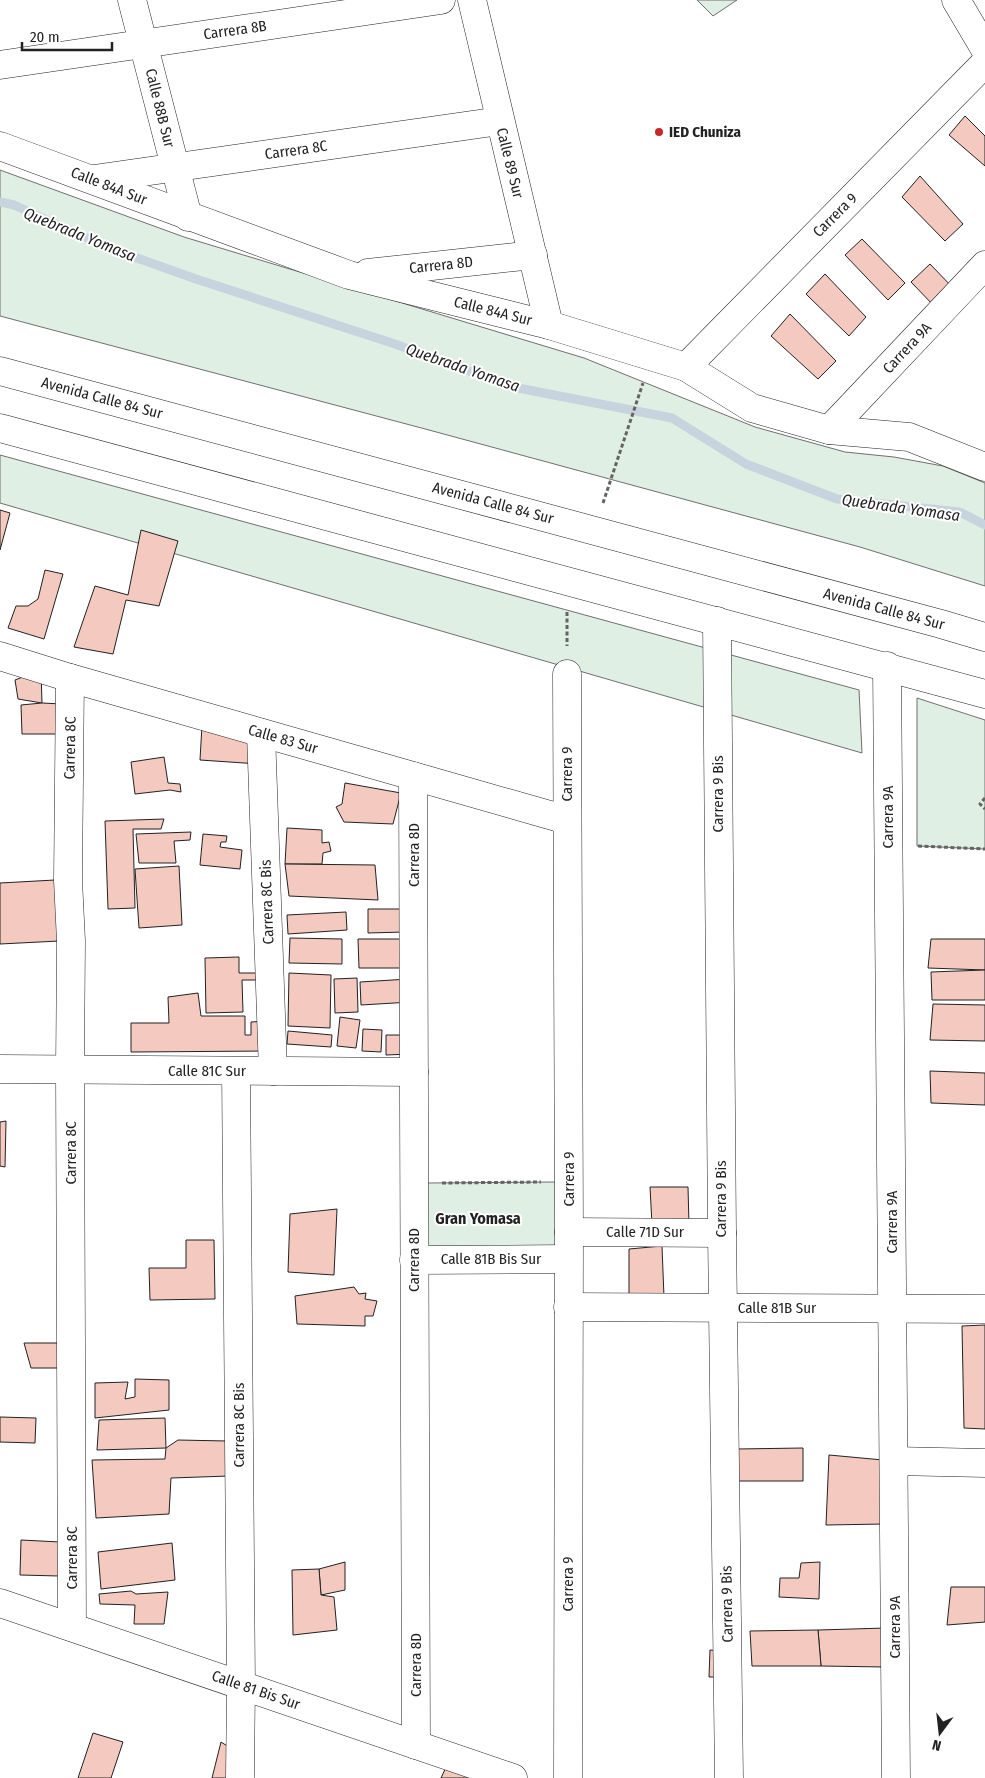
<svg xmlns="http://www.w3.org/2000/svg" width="985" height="1778" viewBox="0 0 985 1778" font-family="'Fira Sans Condensed',sans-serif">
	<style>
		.green { fill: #e0efe3; stroke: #6f6f6f }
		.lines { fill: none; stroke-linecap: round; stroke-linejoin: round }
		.stream { stroke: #c7d3dd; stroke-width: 9 }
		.building { fill: #f3c9c0; stroke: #222 }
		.minor-casing { stroke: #222; stroke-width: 29 }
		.tertiary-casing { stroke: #222; stroke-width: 29 }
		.trunk-casing { stroke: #222; stroke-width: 29 }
		.path { stroke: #646464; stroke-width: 3; stroke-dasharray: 4 2.5; stroke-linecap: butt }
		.minor { stroke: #fff; stroke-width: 28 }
		.tertiary { stroke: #fff; stroke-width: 28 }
		.trunk { stroke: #fff; stroke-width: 28 }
		.poi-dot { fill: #c62828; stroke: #fff; stroke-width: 2 }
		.labels { text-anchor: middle; stroke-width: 4; stroke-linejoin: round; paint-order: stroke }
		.street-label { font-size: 15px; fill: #222; stroke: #fff }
		.poi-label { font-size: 15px; font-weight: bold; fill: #222; stroke: #fff; text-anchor: start }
		.water-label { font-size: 16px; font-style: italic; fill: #222; stroke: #fff }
		.neighbourhood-label { font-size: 16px; font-weight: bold; fill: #222; stroke: #fff }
	</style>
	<rect width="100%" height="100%" fill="#fff"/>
	<!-- green -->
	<g class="green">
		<path d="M697,0H737L713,16Z"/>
		<path d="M0,170L184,237L584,358L755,427L845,452L894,457L943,466L985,483V586L860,547L429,430L0,316Z"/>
		<path d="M0,455L859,690L862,753L0,503Z"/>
		<path d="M917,698L985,720V849L917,846Z"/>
		<path d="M556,1182V1255H426V1183Z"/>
	</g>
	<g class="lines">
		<!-- stream -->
		<path class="stream" d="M0,202L14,205L109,248L196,279L395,344L513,387L672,418L746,464L837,499L960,512L985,525"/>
	</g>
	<!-- building -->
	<g class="building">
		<path d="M965,116L985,136V166L949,135Z"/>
		<path d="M920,176L963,224L945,241L902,197Z"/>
		<path d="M862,239L905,283L888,300L845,255Z"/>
		<path d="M930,264L955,290L937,309L911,282Z"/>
		<path d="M825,274L866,317L849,336L806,294Z"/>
		<path d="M790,314L836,361L818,379L771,336Z"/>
		<path d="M0,510L10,513L0,550Z"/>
		<path d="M141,530L178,541L159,606L126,600L113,654L74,647L95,586L128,595Z"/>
		<path d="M45,570L63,574L44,639L8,628L16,606H28L38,599Z"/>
		<path d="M41,670L42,703L18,699L15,680Z"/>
		<path d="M42,703L62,704L63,734H22L21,705Z"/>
		<path d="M202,725L254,737L259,764L200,760Z"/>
		<path d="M164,757L168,783L180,784L181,792L170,790L135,794L131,762Z"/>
		<path d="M345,783L401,793L393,824L344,822L336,807L342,804Z"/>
		<path d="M164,819L161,829H133L135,908L108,909L105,821Z"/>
		<path d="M287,828L322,830V843L329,842L331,851L323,853L322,864H285Z"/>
		<path d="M191,832L190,840L174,841L176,863H139L136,834Z"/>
		<path d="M203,834L227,836L226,842H221L220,847L242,850L240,869L200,865Z"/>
		<path d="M285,864L375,865L378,900L289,896Z"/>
		<path d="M179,866L182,925L139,928L135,869Z"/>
		<path d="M55,880L59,941L0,944V883Z"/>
		<path d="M368,909H405V932L368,933Z"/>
		<path d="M346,912L347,930L288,934L287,915Z"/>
		<path d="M290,938L342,939V964L289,963Z"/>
		<path d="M358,939H408V968H359Z"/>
		<path d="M931,939H985V970L928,968Z"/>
		<path d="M239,957V973H256V980H242L243,1012L206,1013L205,958Z"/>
		<path d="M985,970V1000H932L931,972Z"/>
		<path d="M289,973L331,975L330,1028L288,1026Z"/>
		<path d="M357,978L358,1012L335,1013L334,979Z"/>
		<path d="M409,979L411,1002L361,1005L360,982Z"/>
		<path d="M198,993L201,1016H245V1035H251V1022L268,1021V1051L131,1052V1023H169L168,997Z"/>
		<path d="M933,1004L985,1005V1041L930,1040Z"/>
		<path d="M340,1017L360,1020L356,1048L337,1046Z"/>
		<path d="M363,1029L382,1030L381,1052L362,1051Z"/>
		<path d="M288,1031L332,1035L331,1047L287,1044Z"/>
		<path d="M386,1035H410V1054L386,1055Z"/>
		<path d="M930,1071L985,1073V1105L931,1103Z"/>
		<path d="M6,1121L5,1167L0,1166V1122Z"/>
		<path d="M650,1187H688L689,1225H652Z"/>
		<path d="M337,1209L334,1275L288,1272L290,1214Z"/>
		<path d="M186,1240H214L215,1299L150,1300L149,1268H186Z"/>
		<path d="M662,1246L664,1297L629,1298V1249Z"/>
		<path d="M354,1287L359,1294L366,1293L365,1299L377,1301L373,1316H365V1326L297,1324L295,1296Z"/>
		<path d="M985,1325V1429L964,1428L962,1326Z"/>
		<path d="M24,1343H58V1368H31Z"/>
		<path d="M135,1379L169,1380V1410L95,1418V1383L128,1382L125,1399L135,1397Z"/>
		<path d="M0,1417L36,1418L35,1443L0,1442Z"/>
		<path d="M165,1418L166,1448L97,1450L99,1420Z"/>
		<path d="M178,1440L227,1441L229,1476L171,1478L169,1514L96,1518L92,1460L165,1459L166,1448Z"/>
		<path d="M803,1448V1481H737V1449Z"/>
		<path d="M829,1455L883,1460L884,1524L826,1525Z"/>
		<path d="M21,1540L60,1542L59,1576L20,1575Z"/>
		<path d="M172,1543L175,1580L101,1589L98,1552Z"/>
		<path d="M345,1562V1590L321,1595L319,1569Z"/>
		<path d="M820,1562L819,1599L779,1597L780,1578H799L801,1563Z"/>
		<path d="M319,1569L321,1595L334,1597L337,1630L293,1635L292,1570Z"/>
		<path d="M951,1587H985V1622L947,1625Z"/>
		<path d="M131,1591L136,1594L168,1592L164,1624H134L135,1605L100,1604L99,1594Z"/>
		<path d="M886,1628L885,1667L821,1666L818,1630Z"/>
		<path d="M818,1630L821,1666H752L750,1631Z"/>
		<path d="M710,1650L724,1651L722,1677H709Z"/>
		<path d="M93,1733L123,1742L111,1778H78Z"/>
		<path d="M221,1742L235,1751V1778H212Z"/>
		<path d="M447,1765L474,1778H441Z"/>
	</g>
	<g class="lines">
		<!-- minor casing -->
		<g class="minor-casing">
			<g id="minor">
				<path d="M132,0L188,217"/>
				<path d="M472,0L549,325"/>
				<path d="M956,0L985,49"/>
				<path d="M0,65L441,0"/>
				<path d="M0,146L349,275L549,325L686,367L752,408L829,430L909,437L985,467"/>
				<path d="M94,179L500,121"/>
				<path d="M368,273L533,255"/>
				<path d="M686,367L985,63"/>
				<path d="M829,430L985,265"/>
				<path d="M717,621L722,1233L729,1778"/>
				<path d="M0,656L70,678L567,820"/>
				<path d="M567,674L569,1232L568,1778"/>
				<path d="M70,678L68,880L71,941L70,1070L72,1627"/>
				<path d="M261,733L273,1071"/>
				<path d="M413,776L416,1745"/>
				<path d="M0,1069L414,1072"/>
				<path d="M236,1071L241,1685L240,1778"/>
				<path d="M569,1232L722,1233"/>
				<path d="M414,1260L568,1259"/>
				<path d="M568,1307L985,1309"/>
				<path d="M894,1461L985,1463"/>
				<path d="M0,1603L513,1778"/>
			</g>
		</g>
		<!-- tertiary casing -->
		<g class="tertiary-casing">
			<path id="tertiary" d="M887,666L896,1778"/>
		</g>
		<!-- trunk casing -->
		<g class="trunk-casing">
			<g id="trunk">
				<path d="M0,371L941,624L985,637"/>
				<path d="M0,428L985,694"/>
			</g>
		</g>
		<!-- path -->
		<g class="path">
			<path d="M603,503L643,383"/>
			<path d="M567,612V646"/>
			<path d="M985,798L980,804L985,809"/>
			<path d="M918,846L985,849"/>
			<path d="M442,1183L541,1182"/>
		</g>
		<!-- minor -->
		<use href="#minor" class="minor"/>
		<!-- tertiary -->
		<use href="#tertiary" class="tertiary"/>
		<!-- trunk -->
		<use href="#trunk" class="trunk"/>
	</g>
	<!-- markers -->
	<circle class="poi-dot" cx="659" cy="132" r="5"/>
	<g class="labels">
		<!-- street labels -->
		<g class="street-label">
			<text transform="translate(235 30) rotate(-8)" y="5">Carrera 8B</text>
			<text transform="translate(160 108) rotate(76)" y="5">Calle 88B Sur</text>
			<text transform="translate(296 150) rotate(-8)" y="5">Carrera 8C</text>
			<text transform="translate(510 163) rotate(76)" y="5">Calle 89 Sur</text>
			<text transform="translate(109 186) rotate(21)" y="5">Calle 84A Sur</text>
			<text transform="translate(835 215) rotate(-45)" y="5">Carrera 9</text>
			<text transform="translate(441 265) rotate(-6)" y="5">Carrera 8D</text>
			<text transform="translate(493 311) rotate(14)" y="5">Calle 84A Sur</text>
			<text transform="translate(907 348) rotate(-47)" y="5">Carrera 9A</text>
			<text transform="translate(102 398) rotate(15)" y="5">Avenida Calle 84 Sur</text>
			<text transform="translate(493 503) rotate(15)" y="5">Avenida Calle 84 Sur</text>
			<text transform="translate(884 609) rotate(15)" y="5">Avenida Calle 84 Sur</text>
			<text transform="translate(283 739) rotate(16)" y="5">Calle 83 Sur</text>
			<text transform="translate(70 748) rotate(-89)" y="5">Carrera 8C</text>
			<text transform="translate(567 774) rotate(-90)" y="5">Carrera 9</text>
			<text transform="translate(718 794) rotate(-90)" y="5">Carrera 9 Bis</text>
			<text transform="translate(888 817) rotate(-90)" y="5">Carrera 9A</text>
			<text transform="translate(414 855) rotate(-90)" y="5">Carrera 8D</text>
			<text transform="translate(267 902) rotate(-92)" y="5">Carrera 8C Bis</text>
			<text x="207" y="1076">Calle 81C Sur</text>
			<text transform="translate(71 1153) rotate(-90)" y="5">Carrera 8C</text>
			<text transform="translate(569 1179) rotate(-90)" y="5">Carrera 9</text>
			<text transform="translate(721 1199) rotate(-90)" y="5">Carrera 9 Bis</text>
			<text transform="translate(892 1222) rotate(-90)" y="5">Carrera 9A</text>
			<text x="645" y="1237">Calle 71D Sur</text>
			<text x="491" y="1264">Calle 81B Bis Sur</text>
			<text transform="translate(414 1260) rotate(-90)" y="5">Carrera 8D</text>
			<text x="777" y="1313">Calle 81B Sur</text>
			<text transform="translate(239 1425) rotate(-90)" y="5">Carrera 8C Bis</text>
			<text transform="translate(72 1558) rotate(-90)" y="5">Carrera 8C</text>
			<text transform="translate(568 1584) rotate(-90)" y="5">Carrera 9</text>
			<text transform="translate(727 1604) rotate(-91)" y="5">Carrera 9 Bis</text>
			<text transform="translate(895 1627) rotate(-90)" y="5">Carrera 9A</text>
			<text transform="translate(416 1665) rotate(-90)" y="5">Carrera 8D</text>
			<text transform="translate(256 1690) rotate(19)" y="5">Calle 81 Bis Sur</text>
		</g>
		<!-- poi labels -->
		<g class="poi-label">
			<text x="669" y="137">IED Chuniza</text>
		</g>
		<!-- water labels -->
		<g class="water-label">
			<text transform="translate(80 234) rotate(22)" y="6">Quebrada Yomasa</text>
			<text transform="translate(463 367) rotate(19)" y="6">Quebrada Yomasa</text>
			<text transform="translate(901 507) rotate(8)" y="6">Quebrada Yomasa</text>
		</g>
		<!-- neighbourhood labels -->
		<g class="neighbourhood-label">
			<text x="478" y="1224">Gran Yomasa</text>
		</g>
	</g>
	<!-- north arrow -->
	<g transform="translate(940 1733) rotate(195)" stroke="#ffffff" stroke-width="4" paint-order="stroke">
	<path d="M0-4L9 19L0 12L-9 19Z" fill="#222222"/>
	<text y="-8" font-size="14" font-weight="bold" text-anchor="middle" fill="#222222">N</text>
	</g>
	<!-- scale -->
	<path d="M22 42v8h90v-8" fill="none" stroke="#222222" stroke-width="2.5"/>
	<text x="30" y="42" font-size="15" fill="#222222" stroke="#ffffff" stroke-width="4" paint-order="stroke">20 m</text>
</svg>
